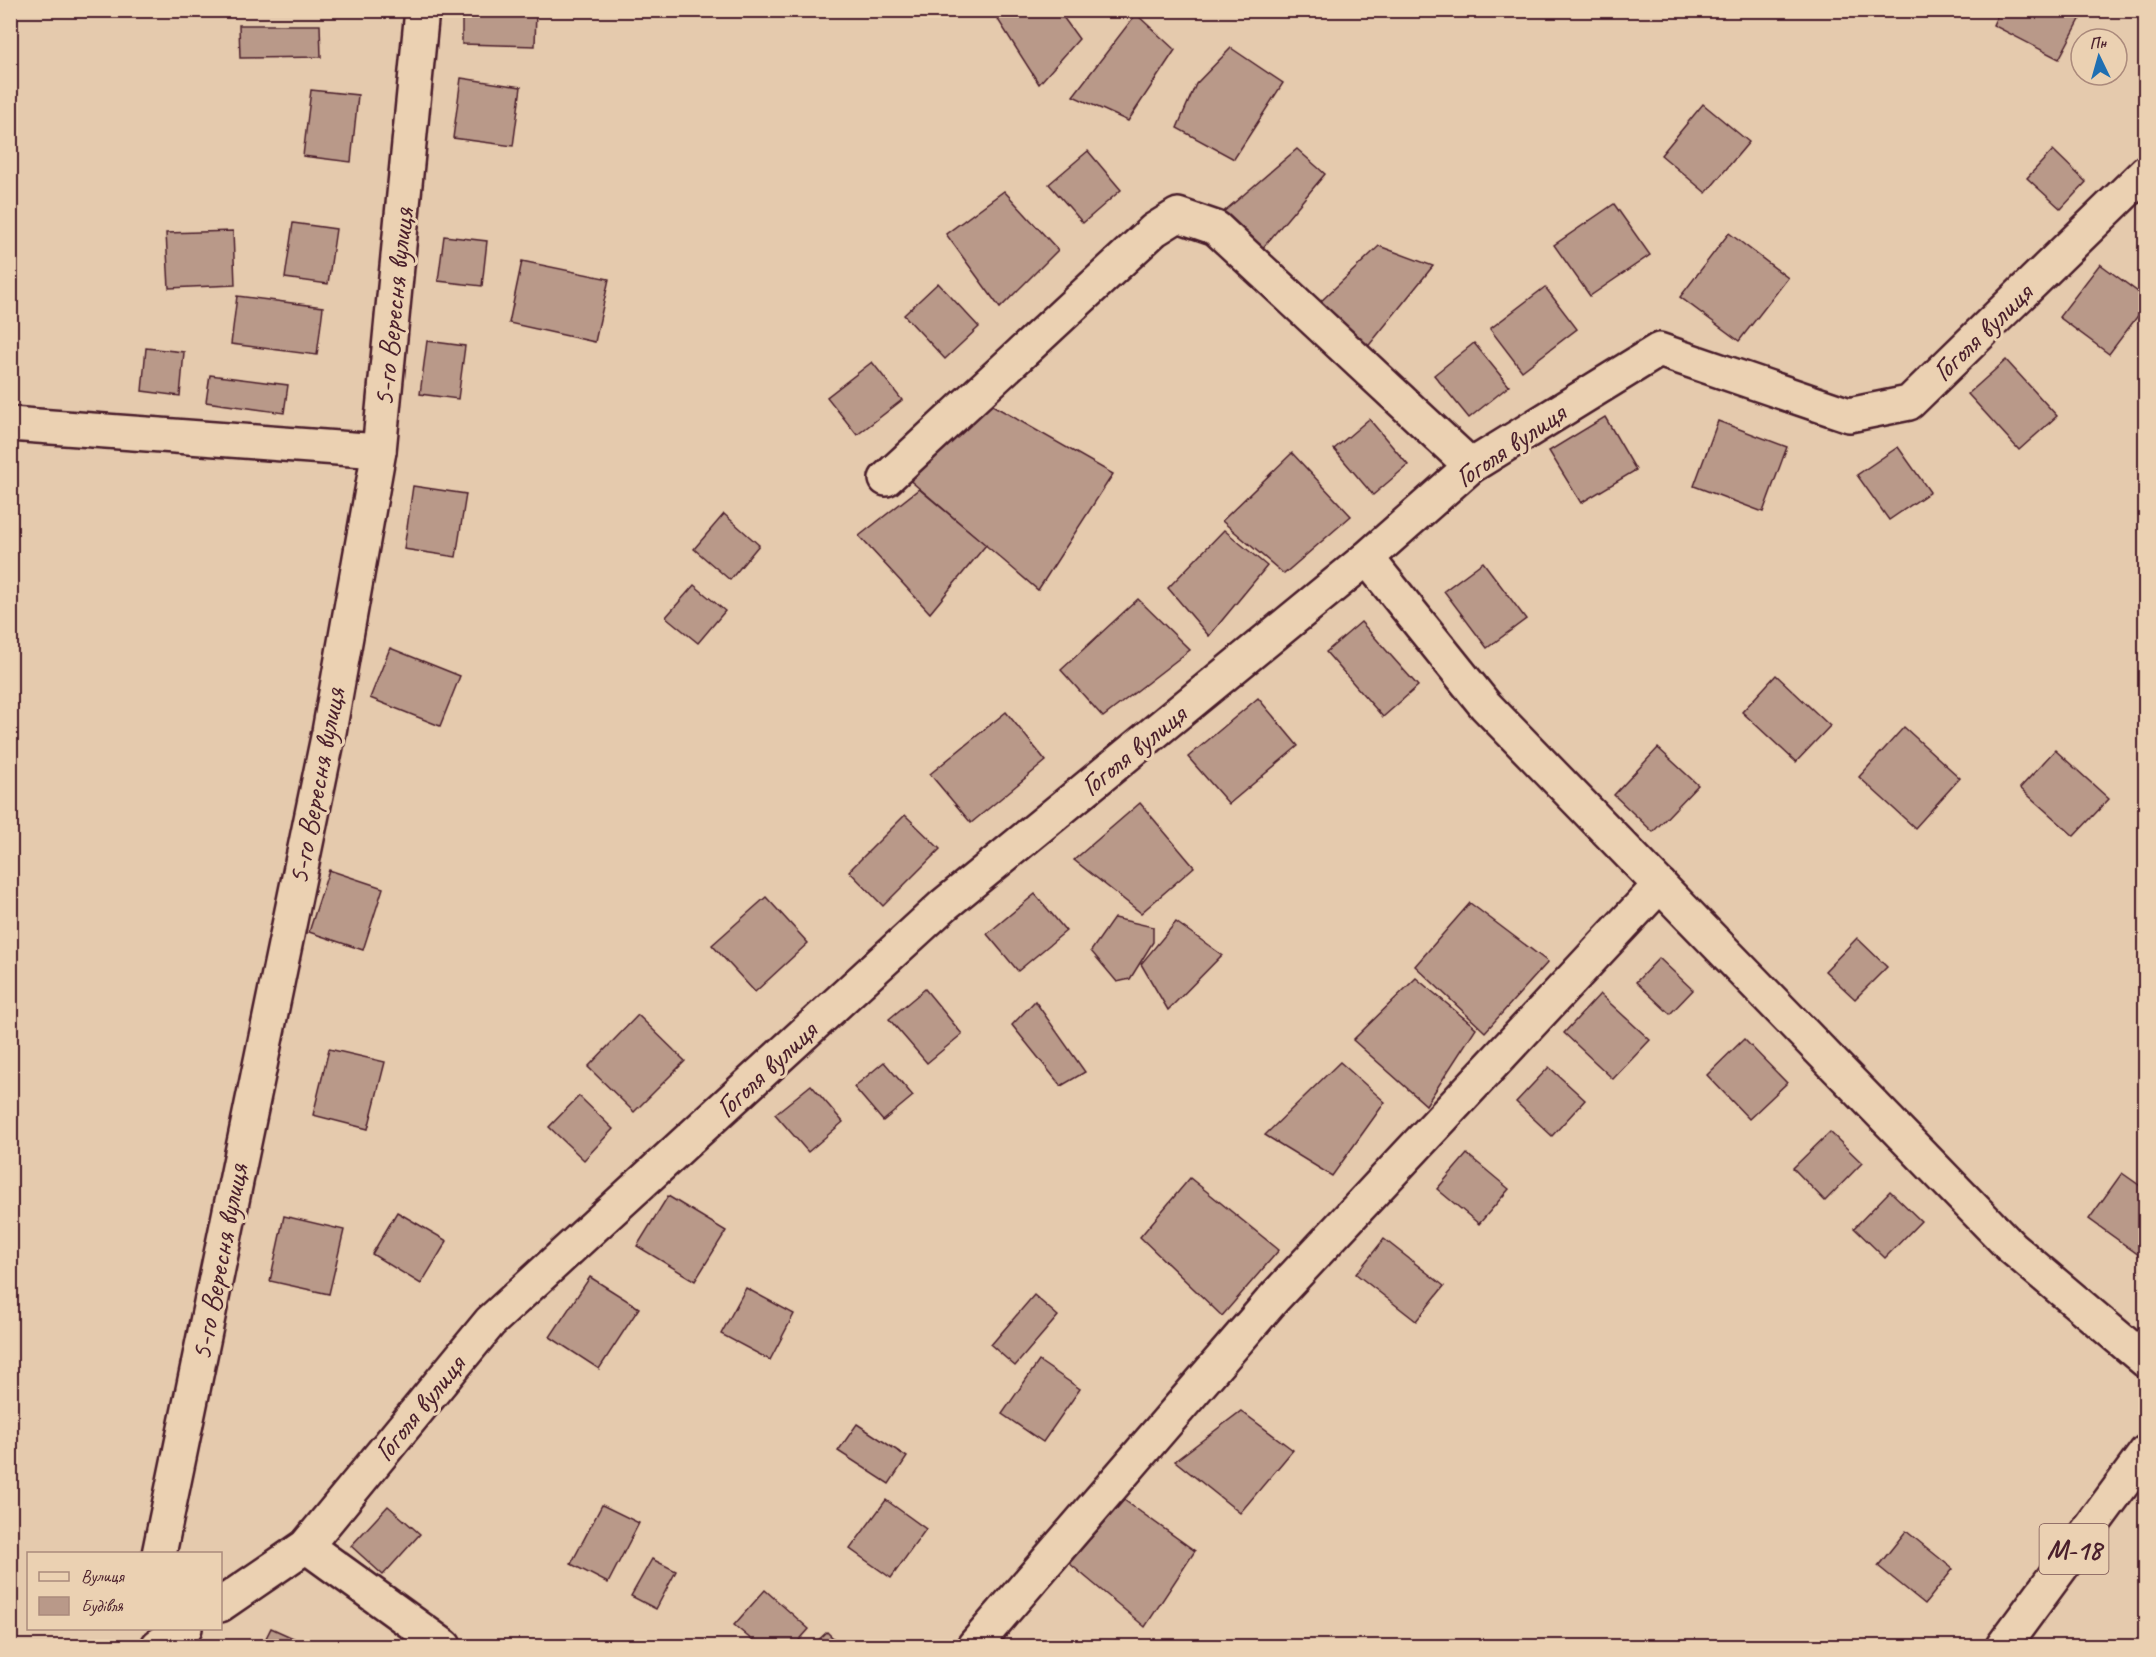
<svg xmlns="http://www.w3.org/2000/svg" width="2156" height="1657" viewBox="0 0 2156 1657" font-family="Caveat,sans-serif">
	<style>
		.building { fill: #b99989; stroke: #4a1f2b; stroke-width: 1.5 }
		.lines { fill: none; stroke-linecap: round; stroke-linejoin: round }
		.minor-casing { stroke: #4a1f2b; stroke-width: 38 }
		.highway-casing { stroke: #4a1f2b; stroke-width: 38 }
		.minor { stroke: #ebd1b2; stroke-width: 33 }
		.highway { stroke: #ebd1b2; stroke-width: 33 }
		.labels { text-anchor: middle; stroke-width: 6; stroke-linejoin: round; paint-order: stroke }
		.shield { fill: #ebd1b2; stroke: #7a5454; stroke-width: 1.5 }
		.shield-label { font-size: 28px; font-weight: bold; fill: #4a1f2b }
		.street-label { font-size: 30px; fill: #4a1f2b; stroke: #ebd1b2 }
	</style>
	<rect width="100%" height="100%" fill="#e5caad"/>
	<filter id="ink" filterUnits="userSpaceOnUse"><feTurbulence type="fractalNoise" baseFrequency=".0167" numOctaves="2"/><feDisplacementMap in="SourceGraphic" scale="12" xChannelSelector="R" yChannelSelector="G"/><feConvolveMatrix kernelMatrix="1 2 1 2 8 2 1 2 1" color-interpolation-filters="sRGB"/></filter>
	<g filter="url(#ink)">
		<!-- building -->
		<g class="building">
			<path d="M462,10H536L535,46L462,44Z"/>
			<path d="M1007,10H1058L1079,39L1039,84L997,18Z"/>
			<path d="M2000,10H2085L2059,59L1993,25Z"/>
			<path d="M1136,14L1175,50L1128,121L1073,96Z"/>
			<path d="M239,25H320L321,57L240,58Z"/>
			<path d="M1231,48L1283,83L1234,159L1177,128L1196,84Z"/>
			<path d="M461,78L521,87L513,146L453,138Z"/>
			<path d="M311,90L358,95L351,162L303,156Z"/>
			<path d="M1703,104L1749,142L1706,193L1661,155Z"/>
			<path d="M1297,149L1325,174L1261,250L1221,214Z"/>
			<path d="M2053,150L2086,182L2061,209L2027,178Z"/>
			<path d="M1088,151L1121,190L1083,223L1049,184Z"/>
			<path d="M1004,191L1058,250L1000,308L946,234Z"/>
			<path d="M1614,204L1650,255L1590,296L1554,245Z"/>
			<path d="M293,223L336,229L328,284L285,278Z"/>
			<path d="M233,231L235,285L169,288L166,233Z"/>
			<path d="M1729,233L1788,278L1739,341L1680,297Z"/>
			<path d="M444,236L487,241L482,286L438,281Z"/>
			<path d="M1379,246L1433,266L1366,349L1316,306Z"/>
			<path d="M522,261L609,279L595,342L509,323Z"/>
			<path d="M2100,264L2146,298V305L2109,354L2059,317Z"/>
			<path d="M938,283L979,327L945,359L904,315Z"/>
			<path d="M1545,287L1577,329L1522,371L1490,329Z"/>
			<path d="M237,296L323,307L317,355L231,344Z"/>
			<path d="M427,341L465,346L458,399L420,394Z"/>
			<path d="M1474,343L1509,386L1469,418L1434,375Z"/>
			<path d="M146,348L184,352L180,396L142,391Z"/>
			<path d="M2006,360L2057,416L2019,450L1968,394Z"/>
			<path d="M872,362L902,400L857,435L827,397Z"/>
			<path d="M210,375L288,385L284,413L206,402Z"/>
			<path d="M987,402L1113,474L1038,590L906,477Z"/>
			<path d="M1605,417L1636,470L1581,503L1549,451Z"/>
			<path d="M1369,419L1408,465L1373,495L1334,449Z"/>
			<path d="M1718,421L1787,447L1763,512L1694,486Z"/>
			<path d="M1898,447L1930,492L1889,520L1857,475Z"/>
			<path d="M1292,453L1351,516L1284,574L1222,521Z"/>
			<path d="M413,486L466,494L456,557L404,549Z"/>
			<path d="M919,489L986,545L930,613L859,536Z"/>
			<path d="M724,514L759,545L730,580L694,549Z"/>
			<path d="M1224,530L1267,566L1209,636L1168,588Z"/>
			<path d="M1483,562L1526,619L1487,648L1444,591Z"/>
			<path d="M694,585L725,611L698,643L666,617Z"/>
			<path d="M1138,599L1190,650L1103,717L1061,670Z"/>
			<path d="M1361,622L1418,686L1383,717L1326,652Z"/>
			<path d="M390,648L460,676L440,726L370,698Z"/>
			<path d="M1776,675L1830,726L1796,762L1742,712Z"/>
			<path d="M1258,698L1298,746L1229,804L1188,757Z"/>
			<path d="M1006,712L1046,761L971,823L930,774Z"/>
			<path d="M1904,727L1960,778L1915,828L1859,777Z"/>
			<path d="M1658,748L1698,785L1653,832L1614,795Z"/>
			<path d="M2055,750L2109,799L2074,836L2020,788Z"/>
			<path d="M1140,803L1194,867L1141,913L1074,860Z"/>
			<path d="M905,815L940,849L883,906L849,871Z"/>
			<path d="M329,870L383,888L363,950L309,932Z"/>
			<path d="M1035,894L1066,931L1018,971L987,934Z"/>
			<path d="M766,897L808,943L755,992L712,945Z"/>
			<path d="M1470,903L1548,962L1485,1032L1415,966Z"/>
			<path d="M1114,918L1153,927V942L1130,979L1117,982L1091,951Z"/>
			<path d="M1176,922L1222,955L1168,1010L1141,964Z"/>
			<path d="M1857,938L1887,967L1855,999L1825,971Z"/>
			<path d="M1659,958L1693,990L1670,1014L1636,982Z"/>
			<path d="M1416,978L1476,1028L1426,1105L1353,1040Z"/>
			<path d="M925,989L962,1034L927,1063L889,1019Z"/>
			<path d="M1600,994L1650,1040L1613,1079L1564,1033Z"/>
			<path d="M1035,1001L1085,1072L1061,1086L1012,1025Z"/>
			<path d="M638,1015L685,1061L634,1112L588,1067Z"/>
			<path d="M1744,1039L1787,1083L1749,1119L1707,1075Z"/>
			<path d="M329,1049L385,1062L368,1129L313,1115Z"/>
			<path d="M884,1062L913,1096L883,1121L854,1087Z"/>
			<path d="M1340,1062L1385,1102L1332,1176L1265,1135Z"/>
			<path d="M1549,1067L1585,1100L1552,1136L1516,1102Z"/>
			<path d="M811,1085L843,1122L808,1152L775,1114Z"/>
			<path d="M579,1096L613,1129L584,1160L549,1127Z"/>
			<path d="M1830,1132L1862,1163L1825,1201L1793,1168Z"/>
			<path d="M1467,1154L1509,1189L1479,1224L1437,1189Z"/>
			<path d="M2122,1173L2146,1190V1260L2089,1219Z"/>
			<path d="M1190,1178L1279,1250L1222,1316L1140,1237Z"/>
			<path d="M1890,1191L1921,1221L1885,1258L1854,1228Z"/>
			<path d="M668,1196L726,1231L695,1281L637,1246Z"/>
			<path d="M397,1212L447,1241L421,1284L372,1254Z"/>
			<path d="M284,1216L344,1230L329,1294L270,1281Z"/>
			<path d="M1384,1239L1444,1286L1416,1321L1356,1274Z"/>
			<path d="M590,1277L639,1308L599,1369L550,1337Z"/>
			<path d="M746,1288L794,1314L770,1360L721,1334Z"/>
			<path d="M1034,1295L1058,1316L1015,1366L991,1345Z"/>
			<path d="M1039,1361L1080,1389L1043,1442L1002,1414Z"/>
			<path d="M1241,1411L1293,1450L1240,1513L1175,1461Z"/>
			<path d="M857,1424L907,1457L889,1484L838,1451Z"/>
			<path d="M886,1500L926,1529L891,1578L850,1549Z"/>
			<path d="M1124,1500L1195,1551L1145,1627L1069,1563Z"/>
			<path d="M602,1505L639,1523L608,1583L571,1564Z"/>
			<path d="M388,1506L420,1534L383,1575L351,1546Z"/>
			<path d="M1906,1531L1953,1569L1925,1604L1878,1566Z"/>
			<path d="M652,1559L676,1571L656,1609L631,1596Z"/>
			<path d="M765,1590L809,1629L794,1646H759L734,1625Z"/>
			<path d="M271,1628L311,1646H262Z"/>
			<path d="M827,1632L841,1646H812Z"/>
		</g>
		<g class="lines">
			<!-- minor casing -->
			<g class="minor-casing">
				<g id="minor">
					<path d="M10,424L379,451"/>
					<path d="M886,479L1154,230L1178,215L1216,228L1471,466"/>
					<path d="M1367,558L1485,705L2011,1247L2146,1361"/>
					<path d="M306,1546L444,1646"/>
					<path d="M159,1554L329,732L379,451L422,10"/>
					<path d="M220,1605L306,1546L490,1322L944,905L1367,558L1471,466L1659,350L1849,415L1909,403L2146,172"/>
					<path d="M158,1646L185,1628"/>
					<path d="M974,1646L1274,1298L1660,885"/>
				</g>
			</g>
			<!-- highway casing -->
			<g class="highway-casing">
				<path id="highway" d="M2003,1646L2146,1452"/>
			</g>
			<!-- minor -->
			<use href="#minor" class="minor"/>
			<!-- highway -->
			<use href="#highway" class="highway"/>
		</g>
	</g>
	<g class="labels">
		<!-- shield labels -->
		<rect class="shield" x="2039.5" y="1524" width="69" height="50" rx="4.5"/>
		<g class="shield-label">
			<text x="2074" y="1559">М-18</text>
		</g>
		<!-- street labels -->
		<g class="street-label">
			<text transform="translate(393 307) rotate(-84)" y="10">5-го Вересня вулиця</text>
			<text transform="translate(1982 332) rotate(-44)" y="10">Гоголя вулиця</text>
			<text transform="translate(1510 445) rotate(-34)" y="10">Гоголя вулиця</text>
			<text transform="translate(1133 750) rotate(-39)" y="10">Гоголя вулиця</text>
			<text transform="translate(316 786) rotate(-79)" y="10">5-го Вересня вулиця</text>
			<text transform="translate(766 1069) rotate(-43)" y="10">Гоголя вулиця</text>
			<text transform="translate(219 1262) rotate(-79)" y="10">5-го Вересня вулиця</text>
			<text transform="translate(419 1408) rotate(-51)" y="10">Гоголя вулиця</text>
		</g>
	</g>
	<!-- margin -->
	<rect width="2156" height="1657" fill="none" stroke="#ebd1b2" stroke-width="36"/>
	<rect x="18" y="18" width="2120" height="1621" fill="none" stroke="#4a1f2b" stroke-width="2" filter="url(#ink)"/>
	<!-- legend -->
	<rect x="27" y="1552" width="195" height="78" fill="#ebd1b2" stroke="#ab8a7c" stroke-width="1.5"/>
	<rect x="39" y="1572" width="30" height="9" fill="#ebd1b2" stroke="#ab8a7c" stroke-width="1.5"/>
	<text x="81" y="1582" font-size="18" fill="#4a1f2b">Вулиця</text>
	<rect x="39" y="1597" width="30" height="18" fill="#b99989" stroke="#ab8a7c" stroke-width="1.5"/>
	<text x="81" y="1612" font-size="18" fill="#4a1f2b">Будівля</text>
	<!-- north arrow -->
	<g transform="translate(2099 57) rotate(355)"><circle r="28" fill="#ebd1b2" stroke="#ab8a7c" stroke-width="1.5"/>
	<path d="M0-4.5L10 22L0 15L-10 22Z" fill="#1f6fb2"/>
	<text y="-9" font-size="16" font-weight="bold" text-anchor="middle" fill="#4a1f2b">Пн</text>
	</g>
</svg>
